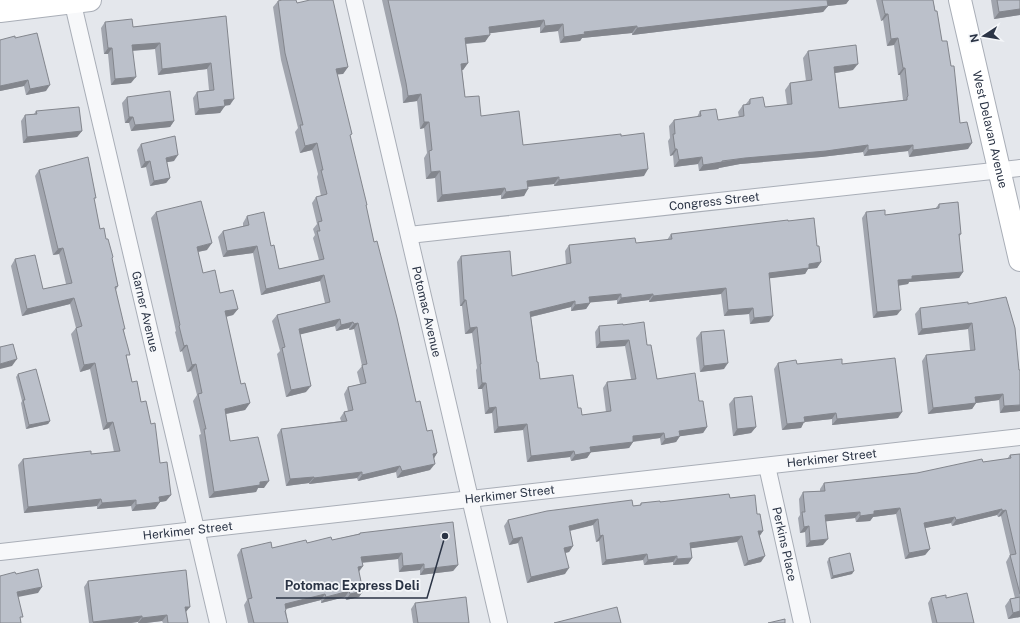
<svg xmlns="http://www.w3.org/2000/svg" width="1020" height="623" viewBox="0 0 1020 623" font-family="'Public Sans',sans-serif">
	<style>
		.lines { fill: none; stroke-linecap: round; stroke-linejoin: round }
		.street-casing { stroke: #a9aeb7; stroke-width: 18 }
		.secondary-casing { stroke: #a9aeb7; stroke-width: 24 }
		.street { stroke: #f7f8fa; stroke-width: 16 }
		.secondary { stroke: #fff; stroke-width: 22 }
		.wall { fill: #a1a5ae }
		.shaded-wall { fill: #83868d }
		.building { fill: #bbc0ca; stroke: #83868d }
		.labels { text-anchor: middle; stroke-width: 3.5; stroke-linejoin: round; paint-order: stroke }
		.street-label { font-size: 12px; fill: #2b3445; stroke: #f4f6f9 }
		.leader { fill: none; stroke: #2b3445; stroke-width: 1.5 }
		.callout-dot { fill: #2b3445; stroke: #f4f6f9; stroke-width: 1.5 }
		.callout-label { font-size: 13px; text-anchor: middle; font-weight: bold; fill: #2b3445; stroke: #f4f6f9; stroke-width: 3.5; stroke-linejoin: round; paint-order: stroke }
	</style>
	<rect width="100%" height="100%" fill="#e4e7ec"/>
	<g class="lines">
		<!-- street casing -->
		<g class="street-casing">
			<g id="street">
				<path id="s1" d="M72,0L218,623"/>
				<path id="s2" d="M354,0L499,623"/>
				<path id="s3" d="M409,235L1020,168"/>
				<path id="s4" d="M767,466L802,623"/>
				<path id="s5" d="M0,552L1020,437"/>
			</g>
		</g>
		<!-- secondary casing -->
		<g class="secondary-casing">
			<g id="secondary">
				<path id="s6" d="M960,0L1020,260"/>
				<path d="M0,11L90,0"/>
			</g>
		</g>
		<!-- street -->
		<use href="#street" class="street"/>
		<!-- secondary -->
		<use href="#secondary" class="secondary"/>
	</g>
	<!-- wall -->
	<g class="wall">
		<path d="M382,0H849L846,4L828,6L823,12L632,35V33L582,38L580,41L560,43L558,31L540,33V27L490,33L485,42L466,44L468,63L463,70H462L465,97L481,116L523,145L621,136L644,176L554,186V184L528,187L524,196L501,199V195L437,202L435,178L426,179L424,158L427,153L424,128L420,129L417,101L403,103L402,89Z"/>
		<path d="M876,0H933L942,41L951,66L960,123L968,149L909,157L908,151L864,156L863,152L821,157L740,164L719,168L718,169L699,171L698,164L674,167L673,155L670,156L668,141L670,138L669,126L674,120L697,117L700,111L718,120L739,117L738,112L743,105H745L750,99L765,107L787,105L785,90L790,83L806,81L803,58L808,51L853,70L835,73L839,108L903,100L900,75H898L894,45L887,46L883,20L881,21Z"/>
		<path d="M991,0H1020V15L994,19Z"/>
		<path d="M278,1L297,3L348,67L343,74H337L350,136L374,242L416,402L427,431L437,453L434,458L430,470L397,478L396,472L358,481L357,478L309,484V483L286,486L277,435L281,429L341,421L340,418L344,412L348,411L344,394L348,387L360,384L357,372L362,366L354,329L349,330V328L336,331L335,326L300,334L306,392L286,397L277,354L280,351L272,321L277,315L325,303L320,281L261,295L253,253L223,257L218,237L223,231L243,226V223L247,216L271,246L279,269L319,260L313,238L315,235L313,229L317,224L312,203L316,197L321,196L317,177L318,174L312,150L300,153L295,132L298,128L281,60L273,7Z"/>
		<path d="M226,16L230,105L224,106L220,113L195,115L193,98L197,92L209,90L207,69L158,75L155,49L132,51L131,83L111,85L108,54H104L101,28L105,22L133,27Z"/>
		<path d="M15,38L46,91L26,95L24,86L0,91V40Z"/>
		<path d="M127,97L174,121L170,127L131,131L129,123H125L122,103Z"/>
		<path d="M36,111L82,131L77,137L23,143L21,121L25,115L34,114Z"/>
		<path d="M141,144L174,161L167,162L170,178L166,183L150,186L146,167L141,168L137,150Z"/>
		<path d="M39,170L94,200L100,229L112,259L118,286L116,290L124,331L127,358L132,382L151,424L160,463L171,495L166,501L160,502L155,509L132,511L131,506L97,509V506L24,513L18,465L23,459L91,454L114,452L109,428L103,430L90,369L80,372L71,334L76,328L70,304L22,316L11,266L15,259L43,289L66,284L59,254L53,255L35,176Z"/>
		<path d="M939,204L961,234L959,237L963,272L959,278L909,282L908,284L898,286L897,315L873,318L862,218L866,212L885,215L935,209Z"/>
		<path d="M156,212L207,250L198,252L203,273L220,293L238,309L233,315L226,317L241,384L250,403L245,410L226,414L230,441L264,488H258L256,492L209,498L199,435L201,434L193,401L197,395L191,371L187,372L182,351L180,352L175,332L176,331L151,218Z"/>
		<path d="M788,221L817,246L821,262L817,268L808,269L805,274L769,278V322L750,324L749,314L724,316L721,294L649,302V300L617,304V300L590,302V303L586,309L571,311V307L531,317L537,362L540,379L578,408L582,415L606,412L603,388L607,382L631,379L625,346L596,348L595,332L599,326L623,325L647,345L657,379L699,401L707,427L703,433L680,436L676,442L661,445L660,438L633,442L629,448L591,452L587,458L571,461L570,457L527,462L523,430L494,433L492,413L485,414L482,389H478L476,370L477,368L472,333L465,334L462,306H460L457,262L461,256L512,276L566,264L565,251L569,245L636,243L667,240L671,234Z"/>
		<path d="M968,304L1020,411L1000,413L999,400L976,403L972,409L928,414L922,361L926,355L970,350L968,329L918,335L915,314L920,308Z"/>
		<path d="M701,332L724,369L700,372L696,338Z"/>
		<path d="M778,363L797,364H842L898,418L832,425V419L804,422L801,428L782,430L774,369Z"/>
		<path d="M18,374L50,421L48,424L26,429L21,403L22,401L16,377Z"/>
		<path d="M734,398L756,427L751,433L733,436L729,404Z"/>
		<path d="M1020,454V617L1008,619L1005,606L1010,599L1015,598L1006,562L1010,555L1001,516L998,517L997,515L952,526L951,523L925,528L930,549L925,555L905,559L896,514L873,517L870,521L856,522L855,518L826,521L823,545L806,547L805,532L800,533L798,518L800,515L799,499L803,492L820,491V489L824,483L917,473L983,462L1007,459L1010,455Z"/>
		<path d="M730,498L757,514L763,531L760,535L761,562L744,566L737,542L691,548L692,558L688,564L673,565V562L644,565L643,560L602,565L599,541L596,542L593,525L570,531L573,546L569,552L565,553V574L527,583L518,543L509,545L504,526L508,520L633,506L640,505L641,503Z"/>
		<path d="M360,533L458,565L453,571L420,575V570L399,572L398,559L362,563L363,566L359,572L363,591L359,597L346,600L345,597L321,603V600L286,609V611L288,623H248L244,605L247,600L237,555L241,549L272,548L307,543L332,540L358,534Z"/>
		<path d="M829,558L852,574L831,579L827,562Z"/>
		<path d="M88,581L186,612L188,623H163L162,621L146,623H138V622L131,623H89L84,587Z"/>
		<path d="M931,598H946L974,623H932L928,603Z"/>
		<path d="M415,603L469,623H413L411,609Z"/>
	</g>
	<!-- shaded-wall -->
	<g class="shaded-wall">
		<path d="M827,0H849L846,4L828,6L823,12L632,35L637,28Z"/>
		<path d="M1020,9V15L994,19L999,12Z"/>
		<path d="M885,14H888L883,20L881,21Z"/>
		<path d="M544,20L540,27L484,34L489,27Z"/>
		<path d="M563,24L558,31L540,33L545,26Z"/>
		<path d="M637,26L632,33L582,38L580,41L560,43L564,37L584,32Z"/>
		<path d="M490,35L485,42L460,44L465,38Z"/>
		<path d="M898,38L894,45L887,46L891,39Z"/>
		<path d="M160,43L155,49L127,51L132,45Z"/>
		<path d="M108,48H112L108,54H104Z"/>
		<path d="M211,63L207,69L158,75L162,69Z"/>
		<path d="M468,63L463,70L457,71L461,64Z"/>
		<path d="M858,64L853,70L829,74L834,67Z"/>
		<path d="M348,67L343,74L332,75L336,69Z"/>
		<path d="M903,68H905L900,75H898Z"/>
		<path d="M136,77L131,83L111,85L115,79Z"/>
		<path d="M28,80L24,86L0,91V86Z"/>
		<path d="M50,85L46,91L26,95L30,89Z"/>
		<path d="M421,94L417,101L403,103L408,96Z"/>
		<path d="M234,99L230,105L219,106L224,100Z"/>
		<path d="M225,106L220,113L195,115L199,109Z"/>
		<path d="M129,117H133L129,123H125Z"/>
		<path d="M174,121L170,127L131,131L135,125Z"/>
		<path d="M424,122H429L424,128L420,129Z"/>
		<path d="M82,131L77,137L23,143L27,137Z"/>
		<path d="M317,143L312,150L300,153L305,146Z"/>
		<path d="M972,143L968,149L909,157L913,150Z"/>
		<path d="M868,145L863,152L821,157L740,164L719,168L718,169L699,171L703,165L745,158Z"/>
		<path d="M913,145L908,151L864,156L868,150Z"/>
		<path d="M675,149H677L673,155L670,156Z"/>
		<path d="M178,155L174,161L162,163L166,158Z"/>
		<path d="M702,157L698,164L674,167L679,160Z"/>
		<path d="M150,161L146,167L141,168L145,162Z"/>
		<path d="M648,169L644,176L554,186L559,180Z"/>
		<path d="M440,171L435,178L426,179L431,172Z"/>
		<path d="M559,177L554,184L523,187L527,181Z"/>
		<path d="M170,178L166,183L150,186L154,181Z"/>
		<path d="M505,188L501,195L437,202L442,195Z"/>
		<path d="M528,189L524,196L501,199L506,192Z"/>
		<path d="M212,243L207,250L192,253L197,247Z"/>
		<path d="M257,246L253,253L223,257L227,251Z"/>
		<path d="M63,248L59,254L53,255L58,249Z"/>
		<path d="M821,262L817,268L808,269L805,274L764,279L769,273L809,264Z"/>
		<path d="M963,272L959,278L909,282L908,284L894,286L898,280L912,276Z"/>
		<path d="M324,275L320,281L261,295L266,289Z"/>
		<path d="M726,288L721,294L649,302L653,296Z"/>
		<path d="M621,294L617,300L585,303L589,297Z"/>
		<path d="M653,294L649,300L617,304L621,298Z"/>
		<path d="M74,298L70,304L22,316L27,309Z"/>
		<path d="M464,300H466L462,306H460Z"/>
		<path d="M575,301L571,307L526,318L530,312Z"/>
		<path d="M590,303L586,309L571,311L575,305Z"/>
		<path d="M753,308L749,314L724,316L728,310Z"/>
		<path d="M238,309L233,315L220,318L225,311Z"/>
		<path d="M901,310L897,315L873,318L877,312Z"/>
		<path d="M773,316L769,322L750,324L754,318Z"/>
		<path d="M340,319L335,326L294,336L299,329Z"/>
		<path d="M353,322L349,328L336,331L341,325Z"/>
		<path d="M358,323L354,329L349,330L354,324Z"/>
		<path d="M972,323L968,329L918,335L922,329Z"/>
		<path d="M477,327L472,333L465,334L470,328Z"/>
		<path d="M629,340L625,346L596,348L600,342Z"/>
		<path d="M187,345L182,351L180,352L184,346Z"/>
		<path d="M17,359L12,366L0,369V364Z"/>
		<path d="M95,363L90,369L80,372L84,365Z"/>
		<path d="M728,363L724,369L700,372L704,366Z"/>
		<path d="M196,364L191,371L187,372L192,365Z"/>
		<path d="M482,383H486L482,389H478Z"/>
		<path d="M311,386L306,392L286,397L291,390Z"/>
		<path d="M1003,394L999,400L976,403L972,409L928,414L933,408L975,397Z"/>
		<path d="M250,403L245,410L220,415L225,409Z"/>
		<path d="M1020,405V411L1000,413L1004,406Z"/>
		<path d="M496,407L492,413L485,414L489,408Z"/>
		<path d="M902,412L898,418L832,425L837,419Z"/>
		<path d="M836,413L832,419L804,422L801,428L782,430L787,424L804,417Z"/>
		<path d="M50,421L48,424L26,429L29,425Z"/>
		<path d="M113,422L109,428L103,430L107,423Z"/>
		<path d="M527,424L523,430L494,433L498,427Z"/>
		<path d="M707,427L703,433L675,437L679,431Z"/>
		<path d="M756,427L751,433L733,436L737,429Z"/>
		<path d="M664,433L660,438L629,442L633,436Z"/>
		<path d="M680,436L676,442L661,445L665,439Z"/>
		<path d="M633,442L629,448L586,453L590,447Z"/>
		<path d="M574,451L570,457L527,462L531,456Z"/>
		<path d="M591,452L587,458L571,461L575,455Z"/>
		<path d="M437,453L433,460V454Z"/>
		<path d="M435,464L430,470L397,478L402,471Z"/>
		<path d="M400,466L396,472L358,481L362,475Z"/>
		<path d="M362,472L357,478L309,484L314,478Z"/>
		<path d="M314,477L309,483L286,486L290,479Z"/>
		<path d="M269,481L264,488H258L256,492L209,498L214,492L260,482Z"/>
		<path d="M171,495L166,501L154,503L159,497Z"/>
		<path d="M101,499L97,506L24,513L28,507Z"/>
		<path d="M136,500L131,506L97,509L102,503Z"/>
		<path d="M160,502L155,509L132,511L136,505Z"/>
		<path d="M900,508L896,514L873,517L870,521L856,522L860,516L874,511Z"/>
		<path d="M1002,509L997,515L952,526L956,520Z"/>
		<path d="M1006,510L1001,516L998,517L1002,511Z"/>
		<path d="M860,512L855,518L821,522L825,515Z"/>
		<path d="M955,517L951,523L920,529L924,523Z"/>
		<path d="M598,519L593,525L564,532L569,526Z"/>
		<path d="M809,526L805,532L800,533L804,527Z"/>
		<path d="M758,531H763L759,537Z"/>
		<path d="M603,535L599,541L596,542L600,536Z"/>
		<path d="M742,536L737,542L686,549L690,543Z"/>
		<path d="M522,537L518,543L509,545L513,539Z"/>
		<path d="M828,539L823,545L806,547L810,541Z"/>
		<path d="M573,546L569,552L560,554L564,548Z"/>
		<path d="M930,549L925,555L905,559L909,553Z"/>
		<path d="M402,553L398,559L356,563L361,557Z"/>
		<path d="M647,554L643,560L602,565L606,560Z"/>
		<path d="M677,556L673,562L644,565L648,560Z"/>
		<path d="M765,556L761,562L744,566L748,561Z"/>
		<path d="M692,558L688,564L673,565L677,559Z"/>
		<path d="M424,564L420,570L399,572L403,566Z"/>
		<path d="M458,565L453,571L420,575L424,569Z"/>
		<path d="M363,566L358,572V567Z"/>
		<path d="M569,568L565,574L527,583L531,577Z"/>
		<path d="M854,571L852,574L831,579L833,576Z"/>
		<path d="M42,587L38,593L13,598L17,592Z"/>
		<path d="M349,591L345,597L321,603L326,597Z"/>
		<path d="M363,591L359,597L346,600L350,594Z"/>
		<path d="M325,594L321,600L281,610L285,604Z"/>
		<path d="M185,607H190L185,613Z"/>
		<path d="M1020,611V617L1008,619L1013,613Z"/>
		<path d="M167,615L162,621L146,623H138L142,618Z"/>
		<path d="M142,616L138,622L131,623H93V622Z"/>
	</g>
	<!-- building -->
	<g class="building">
		<path d="M282,0H296L297,3L310,0H333L348,67L336,69L352,134L350,135L367,205H366L374,242L377,241L397,318L416,402L420,401L427,431L432,430L437,453L433,454L435,464L402,471L400,466L362,475V472L314,478V477L290,479L281,429L347,421L344,412L353,410L348,387L366,383L362,365L367,364L358,323L354,324L353,322L341,325L340,319L299,329L311,386L291,390L282,348L285,347L277,315L330,302L324,275L266,289L257,246L227,251L223,231L249,225L247,216L264,212L271,246L274,245L279,269L324,259L317,231H320L318,222L322,221L316,197L327,194L321,170H323L317,143L305,146L300,125H303L285,53L278,1Z"/>
		<path d="M388,0H827L828,6L637,28V26L584,32L585,34L564,37L563,24L545,26L544,20L489,27L490,35L465,38L468,63L461,64L465,97L479,96L481,116L519,111L523,145L621,134V136L644,133L648,169L559,180V177L527,181L528,189L506,192L505,188L442,195L440,171L431,172L429,151L432,150L429,122H424L421,94L408,96L406,83Z"/>
		<path d="M882,0H933L935,11H937L942,41H947L951,66H954L960,123L967,122L972,143L913,150V145L868,150V145L826,151L745,158L722,161V162L703,165L702,157L679,160L677,149H675L673,134H675L674,120L701,116L700,111L716,109L718,120L744,116L743,105L750,104V99L763,97L765,107L792,104L790,83L812,80L808,51L856,45L858,64L834,67L839,108L907,100V97L908,96L905,68H903L898,38L891,39L888,14H885Z"/>
		<path d="M997,0H1020V9L999,12Z"/>
		<path d="M226,16L234,99L224,100L225,106L199,109L197,92L214,90L211,63L162,69L160,43L132,45L136,77L115,79L112,48H108L105,22L132,19L133,27Z"/>
		<path d="M37,33L50,85L30,89L28,80L0,86V40L15,36V38Z"/>
		<path d="M170,91L174,121L135,125L133,117H129L127,97Z"/>
		<path d="M79,107L82,131L27,137L25,115L37,114L36,111Z"/>
		<path d="M175,136L178,155L166,158L170,178L154,181L150,161L145,162L141,144Z"/>
		<path d="M88,157L96,198H94L100,229L104,228L106,239H108L113,257L112,258L118,286L115,287L125,329H123L130,355H126L132,382L137,381L141,402L146,401L151,424L155,423L160,463L167,462L171,495L159,497L160,502L136,505V500L102,503L101,499L28,507L23,459L91,451V454L120,451L113,422L107,423L95,363L84,365L76,328L82,326L74,298L27,309L15,259L35,255L43,289L72,283L63,248L58,249L39,170Z"/>
		<path d="M201,201L212,243L197,247L203,273L215,270L220,293L233,290L238,309L225,311L241,384L245,383L250,403L225,409L230,441L258,437L269,481L260,482V485L214,492L204,429H206L198,394L202,393L196,364L192,365L187,345L184,346L179,326L180,325L156,212Z"/>
		<path d="M958,202L961,234H959L963,272L912,276V279L898,280L901,310L877,312L866,212L885,210V215L939,208V204Z"/>
		<path d="M814,218L817,246H819L821,262L809,264V268L769,273L773,316L754,318L753,308L728,310L726,288L653,296V294L621,298V294L589,297L590,303L575,305V301L530,312L537,362H538L540,379L573,375L578,408H581L582,415L611,411L607,382L636,379L629,340L600,342L599,326L623,324V325L644,322L647,345H651L657,379L695,373L699,401H703L707,427L679,431L680,436L665,439L664,433L633,436V442L590,447L591,452L575,455L574,451L531,456L527,424L498,427L496,407L489,408L486,383H482L480,364H481L477,327L470,328L466,300H464L461,256L510,251L512,276L571,263L569,245L635,238L636,243L672,239L671,234L788,220V221Z"/>
		<path d="M1006,297L1015,328L1019,370H1020V405L1004,406L1003,394L975,397L976,403L933,408L926,355L975,350L972,323L922,329L920,308L968,302V304Z"/>
		<path d="M724,330L728,363L704,366L701,332Z"/>
		<path d="M13,344L17,359L0,364V347Z"/>
		<path d="M895,358L902,412L837,419L836,413L804,417L805,422L787,424L778,363L796,360L797,364L842,359V364Z"/>
		<path d="M36,369L50,421L29,425L23,400H25L18,374Z"/>
		<path d="M752,396L756,427L737,429L734,398Z"/>
		<path d="M1020,454V594L1010,555L1016,554L1006,510L1002,511V509L956,520L955,517L924,523L930,549L909,553L900,508L874,511V514L860,516V512L825,515L828,539L810,541L809,526L804,527L802,512H805L803,492L825,491L824,483L917,473L982,459L983,462L1011,458L1010,455Z"/>
		<path d="M729,494L730,498L755,495L757,514H760L763,531H758L765,556L748,561L742,536L690,543L692,558L677,559V556L648,560L647,554L606,560L603,535L600,536L598,519L569,526L573,546L564,548L569,568L531,577L522,537L513,539L508,520L547,511L632,500L633,506L641,505V503L660,501V502Z"/>
		<path d="M453,522L458,565L424,569V564L403,566L402,553L361,557L363,566L358,567L363,591L350,594L349,591L326,597L325,594L285,604L286,610L285,611L288,623H254L248,599L252,598L241,549L271,542L272,548L306,540L307,543L331,537L332,540L360,534V533Z"/>
		<path d="M850,553L854,571L833,576L829,558Z"/>
		<path d="M38,569L42,587L17,592L23,617H20L21,623H0V576L15,572L16,574Z"/>
		<path d="M186,570L190,607H185L188,623H168L167,615L142,618V616L93,622L88,581Z"/>
		<path d="M967,593L974,623H937L931,598L946,595V598Z"/>
		<path d="M466,597L469,623H418L415,603Z"/>
		<path d="M1020,597V611L1013,613L1010,599Z"/>
		<path d="M617,607L621,623H554Z"/>
		<path d="M785,619V623H768Z"/>
	</g>
	<g class="labels">
		<!-- street labels -->
		<g class="street-label">
			<text dy="4" stroke="none"><textPath href="#s6" startOffset="133">West Delavan Avenue</textPath></text>
			<text dy="4" stroke="none"><textPath href="#s3" startOffset="307">Congress Street</textPath></text>
			<text dy="4" stroke="none"><textPath href="#s1" startOffset="320">Garner Avenue</textPath></text>
			<text dy="4" stroke="none"><textPath href="#s2" startOffset="320">Potomac Avenue</textPath></text>
			<text dy="4" stroke="none"><textPath href="#s5" startOffset="837">Herkimer Street</textPath></text>
			<text dy="4" stroke="none"><textPath href="#s5" startOffset="513">Herkimer Street</textPath></text>
			<text dy="4" stroke="none"><textPath href="#s5" startOffset="189">Herkimer Street</textPath></text>
			<text dy="4" stroke="none"><textPath href="#s4" startOffset="80">Perkins Place</textPath></text>
		</g>
	</g>
	<!-- callouts -->
	<path class="leader" d="M445 536L427 598H276"/>
	<circle class="callout-dot" cx="445" cy="536" r="4"/>
	<g class="callout-label">
		<text x="352" y="590">Potomac Express Deli</text>
	</g>
	<!-- north arrow -->
	<g transform="translate(984 36) rotate(258)" stroke="#f4f6f9" stroke-width="3" paint-order="stroke">
	<path d="M0-3L7 15L0 10L-7 15Z" fill="#2b3445"/>
	<text y="-6" font-size="11" font-weight="bold" text-anchor="middle" fill="#2b3445">N</text>
	</g>
</svg>
